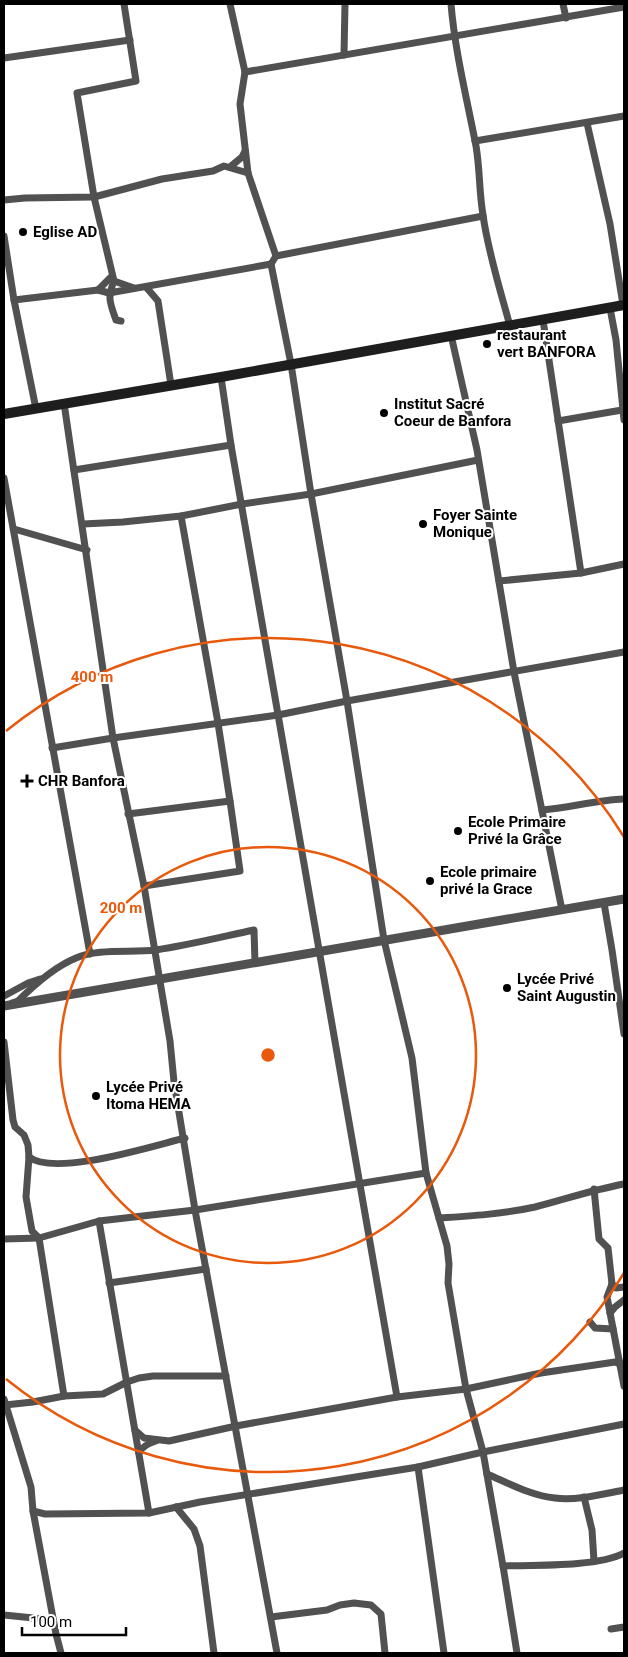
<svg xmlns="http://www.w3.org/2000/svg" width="628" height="1657" viewBox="0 0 628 1657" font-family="Roboto,sans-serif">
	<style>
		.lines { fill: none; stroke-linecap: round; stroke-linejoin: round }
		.minor { stroke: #515151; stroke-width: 7 }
		.tertiary { stroke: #515151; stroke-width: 9 }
		.secondary { stroke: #1e1e1e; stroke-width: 10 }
		.ring { fill: none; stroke: #e8590c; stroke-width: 2.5 }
		.poi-dot { fill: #000; stroke: #fff; stroke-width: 2 }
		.labels { text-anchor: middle; stroke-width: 4; stroke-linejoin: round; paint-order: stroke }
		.poi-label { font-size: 15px; font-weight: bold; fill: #000; stroke: #fff; text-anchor: start }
		.centre { fill: #e8590c; stroke: #fff; stroke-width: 2.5 }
		.ring-label { font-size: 15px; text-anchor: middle; font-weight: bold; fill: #e8590c; stroke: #fff; stroke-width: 4; stroke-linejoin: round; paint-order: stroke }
	</style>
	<rect width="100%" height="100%" fill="#fff"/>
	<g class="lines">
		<!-- minor -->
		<g class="minor">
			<path d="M230,4L245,72L240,104L248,173L276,256L271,264L291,364L311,494L347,701L384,940L412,1058L426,1173L447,1246L449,1264L448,1283L466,1389L483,1452L503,1566L517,1653"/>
			<path d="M451,4C455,52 467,99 476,146C480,169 479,192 483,215C488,252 500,289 510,326"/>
			<path d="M563,4L566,18"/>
			<path d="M344,55L345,4"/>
			<path d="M4,58L130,40"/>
			<path d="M245,72L624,7"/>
			<path d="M587,123L610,224L623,305"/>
			<path d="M475,141L624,116"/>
			<path d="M230,167L242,157L245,151"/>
			<path d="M4,200L25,198L94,197L162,179L213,171L224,166L248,173"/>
			<path d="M4,236L14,300L36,409"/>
			<path d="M276,256L483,216"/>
			<path d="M114,281L134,288"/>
			<path d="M146,287L158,301L171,385"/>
			<path d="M98,290L112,276"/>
			<path d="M14,300L98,290L109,293L271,264"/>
			<path d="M610,308L616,340L624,420"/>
			<path d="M543,320L581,573"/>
			<path d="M121,321L116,320C110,303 107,298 114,281L94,197L77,93L136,81L124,4"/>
			<path d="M451,335L477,450L514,672L562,910"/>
			<path d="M221,377L231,445L397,1397"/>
			<path d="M64,403L113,738L144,886L170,1041L174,1082L195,1210L277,1653"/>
			<path d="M558,421L622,410"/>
			<path d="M74,470L231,445"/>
			<path d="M4,478L90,954"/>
			<path d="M181,516L218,723L230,801"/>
			<path d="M83,524L123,522L181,516L242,504L311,494L478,460"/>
			<path d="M14,529L87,550"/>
			<path d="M499,581L581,573L624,564"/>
			<path d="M52,748L113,738L278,715L347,701L624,652"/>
			<path d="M542,810C569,808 596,800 624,799"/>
			<path d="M128,814L230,801L240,871L144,886"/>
			<path d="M604,903L612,950L624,1034"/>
			<path d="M4,996L28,983L40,979"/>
			<path d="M12,1003L18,1001C34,985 54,967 76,958C98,948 131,953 156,950C189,945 221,937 254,930L255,963"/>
			<path d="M4,1042L13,1120L15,1127L24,1135L28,1145L29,1157L26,1197L32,1231L39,1238L64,1396"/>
			<path d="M29,1157C55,1177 152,1146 185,1138"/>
			<path d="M594,1189L599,1239L608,1248L612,1284L607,1297L624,1386"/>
			<path d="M439,1218C471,1216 503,1214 535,1207C566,1199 592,1190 624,1184"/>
			<path d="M99,1221L149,1513"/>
			<path d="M4,1239L39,1238L99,1221L195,1210L426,1173"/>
			<path d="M109,1283L206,1269"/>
			<path d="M612,1284L616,1288L624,1287"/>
			<path d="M610,1313L615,1307L624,1300"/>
			<path d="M590,1322L595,1328L613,1329"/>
			<path d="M4,1399L31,1487L33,1511L56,1634L61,1653"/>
			<path d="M5,1405L33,1402L64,1396L103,1394L127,1382L139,1378L153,1376H226"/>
			<path d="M135,1430L144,1438L169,1441L236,1426L397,1397L466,1389L541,1373L615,1362L620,1364L624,1363"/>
			<path d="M139,1453C142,1446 149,1443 156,1441"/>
			<path d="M418,1467L444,1653"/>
			<path d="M487,1474C508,1483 532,1496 555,1498C576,1501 603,1494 624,1490"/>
			<path d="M584,1497L592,1530L594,1561"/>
			<path d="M176,1507L194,1529L200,1546L214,1653"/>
			<path d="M33,1511L45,1514L149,1513L200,1502L418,1467L483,1452L624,1424"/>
			<path d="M503,1566C534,1565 599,1567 624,1553"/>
			<path d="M4,1615L53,1620"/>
			<path d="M271,1617L327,1610L340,1605L354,1603L371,1605L381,1614L385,1653"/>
			<path d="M611,1629L624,1627"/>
		</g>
		<!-- tertiary -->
		<path class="tertiary" d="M4,1006L624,899"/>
		<!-- secondary -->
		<path class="secondary" d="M4,414L221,377L624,305"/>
	</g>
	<!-- distance rings -->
	<g class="ring">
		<circle cx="268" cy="1055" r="208"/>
		<path d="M624 1273A417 417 0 0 1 6 1379M6 731A417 417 0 0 1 624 837"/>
	</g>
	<!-- markers -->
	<g class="poi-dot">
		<circle cx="23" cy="232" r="5"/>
		<circle cx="487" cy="344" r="5"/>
		<circle cx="384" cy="413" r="5"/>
		<circle cx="423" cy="524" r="5"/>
		<path d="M24.5 773.5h5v5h5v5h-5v5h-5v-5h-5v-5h5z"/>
		<circle cx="458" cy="831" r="5"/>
		<circle cx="430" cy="881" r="5"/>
		<circle cx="507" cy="988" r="5"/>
		<circle cx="96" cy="1096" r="5"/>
	</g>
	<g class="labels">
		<!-- poi labels -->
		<g class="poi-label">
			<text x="33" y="237">Eglise AD</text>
			<text x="497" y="340">restaurant<tspan x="497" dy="17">vert BANFORA</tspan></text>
			<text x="394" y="409">Institut Sacré<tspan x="394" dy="17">Coeur de Banfora</tspan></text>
			<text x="433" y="520">Foyer Sainte<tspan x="433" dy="17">Monique</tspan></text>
			<text x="38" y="786">CHR Banfora</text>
			<text x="468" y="827">Ecole Primaire<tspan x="468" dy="17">Privé la Grâce</tspan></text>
			<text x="440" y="877">Ecole primaire<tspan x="440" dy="17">privé la Grace</tspan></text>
			<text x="517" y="984">Lycée Privé<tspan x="517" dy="17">Saint Augustin</tspan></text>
			<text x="106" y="1092">Lycée Privé<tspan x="106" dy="17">Itoma HEMA</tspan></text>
		</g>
	</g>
	<circle cx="268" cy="1055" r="8" class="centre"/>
	<g class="ring-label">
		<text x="92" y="682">400 m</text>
		<text x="121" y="913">200 m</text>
	</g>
	<!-- border -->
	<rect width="628" height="1657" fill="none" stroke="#000000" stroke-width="10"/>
	<!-- scale -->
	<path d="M22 1627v8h104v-8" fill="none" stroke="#000000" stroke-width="2.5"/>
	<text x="30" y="1627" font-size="15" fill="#000000" stroke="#ffffff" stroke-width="4" paint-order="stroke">100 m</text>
</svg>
